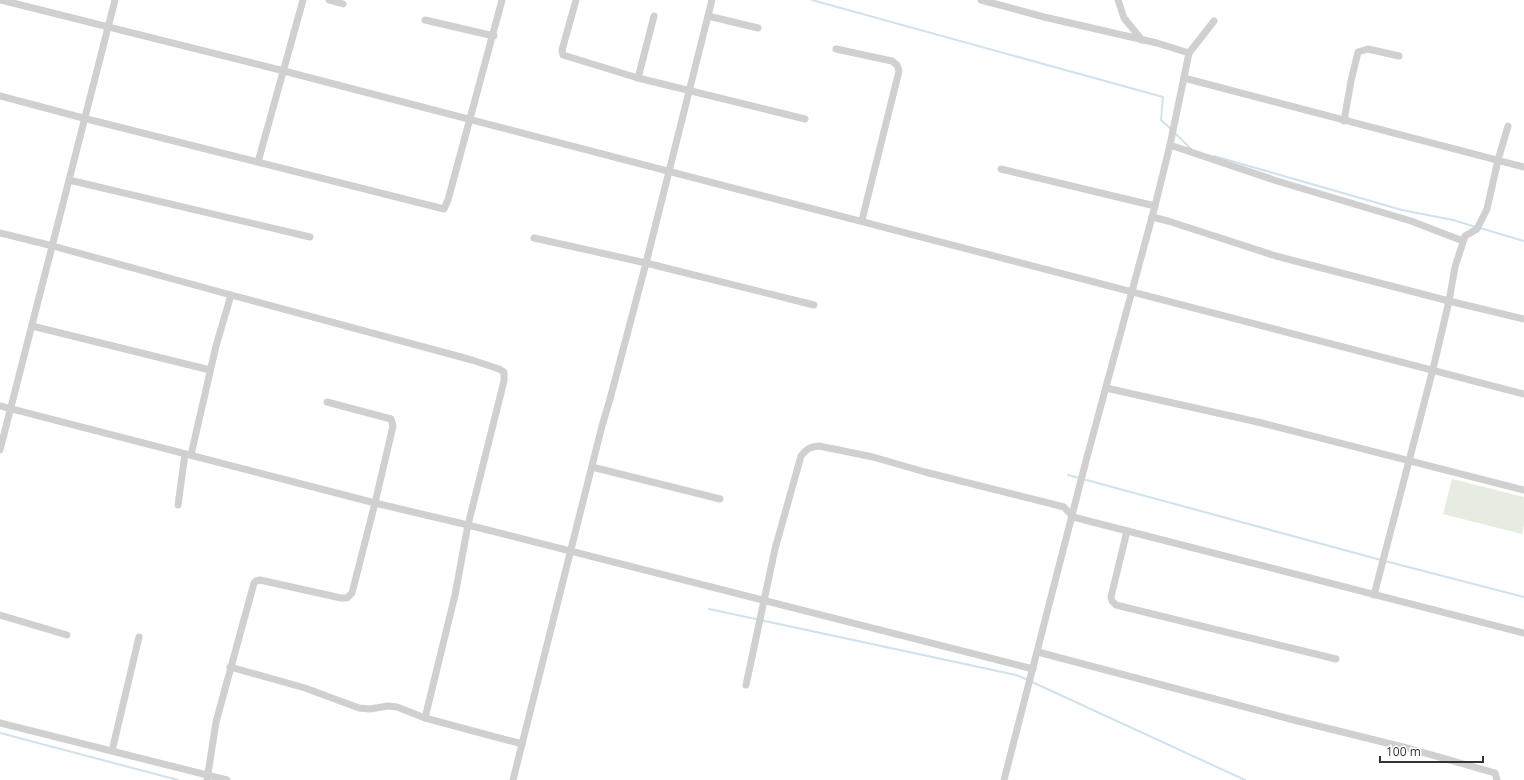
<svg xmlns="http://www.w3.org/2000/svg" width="1524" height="780" viewBox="0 0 1524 780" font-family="'Open Sans',sans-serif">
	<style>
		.green { fill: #e6ecdf }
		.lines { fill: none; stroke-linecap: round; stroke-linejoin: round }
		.stream { stroke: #cfe2ee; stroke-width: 2 }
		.minor { stroke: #d0d0d0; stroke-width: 7 }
	</style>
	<rect width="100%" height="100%" fill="#fff"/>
	<!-- green -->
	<path class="green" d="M1452,479L1524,497V525L1522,534L1443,514Z"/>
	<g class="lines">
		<!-- stream -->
		<g class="stream">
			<path d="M812,0L1163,97L1161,120L1171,129"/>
			<path d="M1174,132L1192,150"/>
			<path d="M1214,156L1402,210L1453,220L1476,227"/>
			<path d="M1480,228L1524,241"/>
			<path d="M1068,475L1381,560"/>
			<path d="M1385,561L1524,597"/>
			<path d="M709,609L1016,675L1028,680"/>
			<path d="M1032,682L1245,780"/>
			<path d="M0,733L178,780"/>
		</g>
		<!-- minor -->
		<g class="minor">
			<path d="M1,0L284,71L1524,394"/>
			<path d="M329,0L343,4"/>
			<path d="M576,0L562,50L563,55L638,78L805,119"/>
			<path d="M981,0L1044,17L1157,43L1189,53"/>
			<path d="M1118,0L1124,18L1142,40"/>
			<path d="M708,16L758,28"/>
			<path d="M425,20L494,36"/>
			<path d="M836,49L892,61L897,65L899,71L862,220"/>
			<path d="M638,78L654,16"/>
			<path d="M1184,78L1524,167"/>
			<path d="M0,96L83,118L444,209L448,200L502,0"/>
			<path d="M1344,121L1351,81L1358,52L1368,49L1399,56"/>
			<path d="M1170,145L1277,181L1411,221L1463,241"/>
			<path d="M258,162L303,0"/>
			<path d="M1001,169L1155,206"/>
			<path d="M69,180L310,237"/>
			<path d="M1152,217L1168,221L1276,256L1449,301L1524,319"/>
			<path d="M0,233L53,246L231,295L472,360L499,369L504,372V381L468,525L455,595L425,718L522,744"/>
			<path d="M534,238L646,263L814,305"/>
			<path d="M32,326L210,370"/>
			<path d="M1106,388L1262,423L1524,490"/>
			<path d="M0,406L375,503L468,525L1033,669"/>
			<path d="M0,450L115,0"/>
			<path d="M191,455L216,346L231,295"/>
			<path d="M592,467L720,499"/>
			<path d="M178,505L185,454"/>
			<path d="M1127,531L1111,597L1112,601L1116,605L1336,659"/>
			<path d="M1374,595L1433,369L1449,301L1455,267L1465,236L1477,229L1487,209L1498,160L1508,126"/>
			<path d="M0,615L67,635"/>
			<path d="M1038,652L1290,719L1411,749L1495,773L1497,780"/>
			<path d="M230,667L305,688L359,708L370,709L388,706L397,707L425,718"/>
			<path d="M746,685L775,549L801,456C806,449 810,447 819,446L873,457L925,472L1064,507L1073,517L1524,633"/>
			<path d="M0,723L227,780"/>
			<path d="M112,751L139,637"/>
			<path d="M207,780L216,722L254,583L256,581L260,580L341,598H347L352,593L375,503L393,426L391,419L327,402"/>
			<path d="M513,780L602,426L610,399L646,263L712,0"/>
			<path d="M1004,780L1087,457L1155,206L1170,145L1189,53L1214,21"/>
		</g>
	</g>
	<!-- scale -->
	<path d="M1380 756v6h103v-6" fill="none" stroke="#333333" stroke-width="2"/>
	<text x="1386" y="756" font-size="12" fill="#333333" stroke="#ffffff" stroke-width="3" paint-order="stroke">100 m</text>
</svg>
